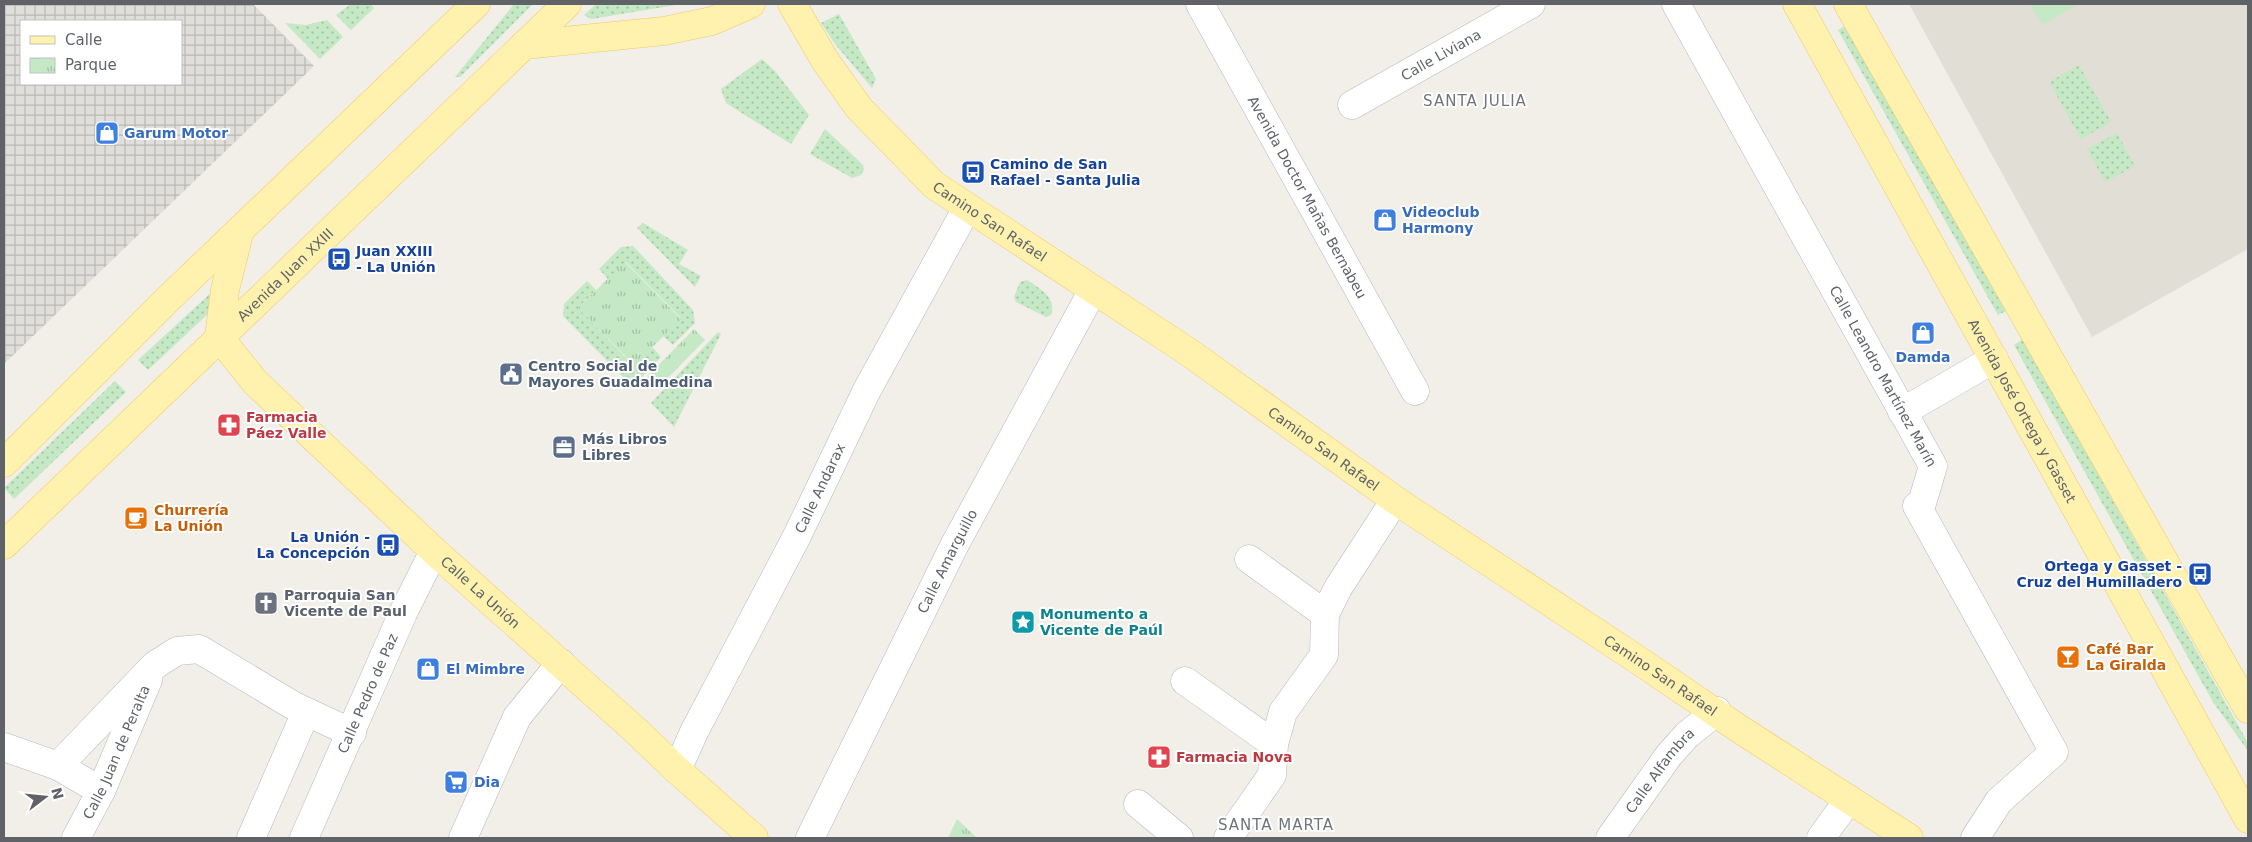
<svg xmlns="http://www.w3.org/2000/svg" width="2252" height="842" viewBox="0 0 2252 842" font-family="'DejaVu Sans',sans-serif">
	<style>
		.industrial { fill: url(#industrial-grid); fill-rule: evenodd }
		.education { fill: #e1ded6 }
		.grass { fill: url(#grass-dots) }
		.park { fill: url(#park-tufts) }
		.pitch { fill: #c5e8c5 }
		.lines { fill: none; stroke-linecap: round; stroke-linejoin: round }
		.minor-casing { stroke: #b5b8bc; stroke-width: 29 }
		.major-casing { stroke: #f2c960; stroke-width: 29 }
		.minor { stroke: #fff; stroke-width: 28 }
		.major { stroke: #fff2af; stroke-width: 28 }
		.labels { text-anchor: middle; stroke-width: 4; stroke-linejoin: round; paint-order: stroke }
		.street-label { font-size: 14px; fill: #5f6368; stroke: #fff }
		.shop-label { font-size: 14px; font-weight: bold; fill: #366cbe; stroke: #fff; text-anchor: start }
		.transit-label { font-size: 14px; font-weight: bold; fill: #164399; stroke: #fff; text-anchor: start }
		.service-label { font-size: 14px; font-weight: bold; fill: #4e5e75; stroke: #fff; text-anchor: start }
		.health-label { font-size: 14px; font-weight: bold; fill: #be3a42; stroke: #fff; text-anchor: start }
		.food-label { font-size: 14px; font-weight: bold; fill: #c56008; stroke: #fff; text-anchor: start }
		.worship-label { font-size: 14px; font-weight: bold; fill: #5b616d; stroke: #fff; text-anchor: start }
		.culture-label { font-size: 14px; font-weight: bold; fill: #0d838f; stroke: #fff; text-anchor: start }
		.neighbourhood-label { font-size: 15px; letter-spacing: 1px; fill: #70757a; stroke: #fff }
	</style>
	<defs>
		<pattern id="industrial-grid" width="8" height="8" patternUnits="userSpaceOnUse" patternTransform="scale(1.25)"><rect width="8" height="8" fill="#e0deda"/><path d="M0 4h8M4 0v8" fill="none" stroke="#b9b8b5"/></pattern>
		<pattern id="grass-dots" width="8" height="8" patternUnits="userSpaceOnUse" patternTransform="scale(1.25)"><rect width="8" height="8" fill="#c5e8c5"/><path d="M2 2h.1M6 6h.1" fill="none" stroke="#a3c0a4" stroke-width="1.8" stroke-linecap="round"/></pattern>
		<pattern id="park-tufts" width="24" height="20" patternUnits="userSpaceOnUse" patternTransform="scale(1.25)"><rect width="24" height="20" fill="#c5e8c5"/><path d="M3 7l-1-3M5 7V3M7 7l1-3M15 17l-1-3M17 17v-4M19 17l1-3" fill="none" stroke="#a3c0a4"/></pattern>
	</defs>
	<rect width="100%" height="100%" fill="#f1efe8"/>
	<!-- industrial -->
	<path class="industrial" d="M4,4H253L314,66L4,364ZM21,21H181V84H21Z"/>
	<!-- education -->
	<path class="education" d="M1909,4H2248V249L2092,337Z"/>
	<!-- grass -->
	<g class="grass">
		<path d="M351,4H370L374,8L351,30L336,15Z"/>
		<path d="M514,4H533L460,77H455Z"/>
		<path d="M596,4H682L591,19L584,15Z"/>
		<path d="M839,14L876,79L872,88L835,44L821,23Z"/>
		<path d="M327,20L343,37L320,59L285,23L306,25Z"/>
		<path d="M1848,24L2008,310L1998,315L1838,30Z"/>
		<path d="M762,59L775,71L809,115L791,144L726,103L721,89Z"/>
		<path d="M2079,65L2111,122L2081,139L2049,82Z"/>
		<path d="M825,129L863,165L864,169L861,175L852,178L810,154Z"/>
		<path d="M2117,133L2135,166L2105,182L2087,149Z"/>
		<path d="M643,223L688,250L679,264L701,276L695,287L637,228Z"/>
		<path d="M633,246L693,310L695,323L673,345L663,336L681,318L626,262L608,279L599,269L621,247Z"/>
		<path d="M1027,280C1040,289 1057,297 1051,315L1046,317L1016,302L1014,297L1020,282Z"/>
		<path d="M587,281L596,290L578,308L633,365L652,347L661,357L640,379L626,380L563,316L564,304Z"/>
		<path d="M213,291L210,312L148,370L138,360Z"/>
		<path d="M718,332L721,334L674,427L651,403Z"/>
		<path d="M2023,339L2248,743V751L2213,702L2014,345Z"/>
		<path d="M115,381L126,392L14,499L4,488Z"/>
	</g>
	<!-- park -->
	<g class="park">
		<path d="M625,262L681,319L634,365L578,308Z"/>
		<path d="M694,329L705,340L658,388L647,377Z"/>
		<path d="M957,819L977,838H948Z"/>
	</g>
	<!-- pitch -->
	<path class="pitch" d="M2030,4H2079L2042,25Z"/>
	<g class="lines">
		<!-- minor casing -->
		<g class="minor-casing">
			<g id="minor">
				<path id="s1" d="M1200,4L1415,391"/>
				<path id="s2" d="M1676,4L1933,466L1922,503L1917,506L2054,752L1999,801L1975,838"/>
				<path id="s3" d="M1352,105L1531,4"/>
				<path d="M1902,412L1994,359"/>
				<path d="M1249,559L1325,614"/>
				<path d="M1185,681L1274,744"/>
				<path d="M4,747L58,766L101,791"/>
				<path d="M58,766L155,665L177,651L199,649L294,706L352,733"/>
				<path id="s4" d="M677,770L694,732L797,536L867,390L967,208"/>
				<path d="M1138,804L1179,838"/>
				<path id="s5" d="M76,838L101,791L148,680"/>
				<path d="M251,838L306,712"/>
				<path id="s6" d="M304,838L403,613L434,551"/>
				<path d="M463,838L517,717L561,663"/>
				<path id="s7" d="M810,838L954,546L1093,290"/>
				<path d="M1228,838L1272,775L1274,744L1283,712L1324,655L1325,614L1338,588L1395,500"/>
				<path id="s8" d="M1610,838L1669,755L1687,735L1717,711"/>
				<path d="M1821,838L1849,799"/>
			</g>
		</g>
		<!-- major casing -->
		<g class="major-casing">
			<g id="major">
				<path id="s9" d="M792,4L826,62L859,108L934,185L1187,351L1395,500L1638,660L1741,730L1909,838"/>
				<path id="s10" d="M1797,4L2248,819"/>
				<path d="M1848,4L2248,709"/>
				<path d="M524,45L664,31L712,21L751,4"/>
				<path id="s11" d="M219,337L255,382L434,551L634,729L677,770L754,838"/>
				<path d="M219,337L225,290L240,230"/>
				<path d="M4,463L169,298L476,4"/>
				<path id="s12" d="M4,545L567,4"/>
			</g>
		</g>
		<!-- minor -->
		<use href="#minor" class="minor"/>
		<!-- major -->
		<use href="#major" class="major"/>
	</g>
	<!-- icons -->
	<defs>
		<g id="shop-square" transform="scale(1.25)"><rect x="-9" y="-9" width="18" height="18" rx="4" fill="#3f7fe0" stroke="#fff"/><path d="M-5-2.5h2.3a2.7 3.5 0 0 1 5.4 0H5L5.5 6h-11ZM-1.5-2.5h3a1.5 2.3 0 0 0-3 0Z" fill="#fff"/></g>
		<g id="bus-square" transform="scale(1.25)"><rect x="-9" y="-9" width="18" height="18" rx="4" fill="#1a4fb4" stroke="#fff"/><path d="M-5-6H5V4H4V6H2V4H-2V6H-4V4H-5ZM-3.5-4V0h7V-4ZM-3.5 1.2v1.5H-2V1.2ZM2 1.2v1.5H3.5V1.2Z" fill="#fff"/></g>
		<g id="civic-square" transform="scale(1.25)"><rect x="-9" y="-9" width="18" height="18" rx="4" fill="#5c6f8a" stroke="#fff"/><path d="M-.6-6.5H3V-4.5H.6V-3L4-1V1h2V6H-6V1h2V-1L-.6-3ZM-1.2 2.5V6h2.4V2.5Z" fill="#fff"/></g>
		<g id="pharmacy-square" transform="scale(1.25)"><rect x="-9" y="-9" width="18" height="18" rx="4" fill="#e0444e" stroke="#fff"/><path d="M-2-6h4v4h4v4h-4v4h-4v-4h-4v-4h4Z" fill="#fff"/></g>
		<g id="office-square" transform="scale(1.25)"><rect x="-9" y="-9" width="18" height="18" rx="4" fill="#5c6f8a" stroke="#fff"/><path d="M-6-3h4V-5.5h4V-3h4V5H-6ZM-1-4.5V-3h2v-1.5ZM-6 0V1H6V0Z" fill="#fff"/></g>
		<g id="cafe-square" transform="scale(1.25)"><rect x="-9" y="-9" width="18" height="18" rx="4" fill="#e8710a" stroke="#fff"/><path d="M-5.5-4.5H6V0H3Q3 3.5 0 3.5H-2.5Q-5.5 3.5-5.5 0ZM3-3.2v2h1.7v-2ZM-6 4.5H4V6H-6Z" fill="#fff"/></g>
		<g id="church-square" transform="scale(1.25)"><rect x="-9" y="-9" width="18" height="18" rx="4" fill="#6b7280" stroke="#fff"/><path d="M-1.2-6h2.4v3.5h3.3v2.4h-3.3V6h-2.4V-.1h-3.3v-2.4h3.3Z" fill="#fff"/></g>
		<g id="sight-square" transform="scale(1.25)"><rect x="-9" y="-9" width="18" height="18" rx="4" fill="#0f9aa8" stroke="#fff"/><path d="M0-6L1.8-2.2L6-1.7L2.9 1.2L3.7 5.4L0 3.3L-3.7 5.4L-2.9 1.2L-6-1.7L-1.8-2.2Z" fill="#fff"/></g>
		<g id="bar-square" transform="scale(1.25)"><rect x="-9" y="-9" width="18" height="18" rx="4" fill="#e8710a" stroke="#fff"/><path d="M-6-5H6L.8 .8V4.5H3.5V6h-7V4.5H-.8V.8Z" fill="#fff"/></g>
		<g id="supermarket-square" transform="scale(1.25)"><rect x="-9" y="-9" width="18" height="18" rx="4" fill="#3f7fe0" stroke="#fff"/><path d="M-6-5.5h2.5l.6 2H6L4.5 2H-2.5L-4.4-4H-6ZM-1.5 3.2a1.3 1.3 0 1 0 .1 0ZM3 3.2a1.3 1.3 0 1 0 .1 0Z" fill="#fff"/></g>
	</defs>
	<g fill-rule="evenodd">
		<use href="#shop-square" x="107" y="133"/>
		<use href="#bus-square" x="973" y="172"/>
		<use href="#shop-square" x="1385" y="220"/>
		<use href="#bus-square" x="339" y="259"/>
		<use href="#shop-square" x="1923" y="333"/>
		<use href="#civic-square" x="511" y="374"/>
		<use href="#pharmacy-square" x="229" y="425"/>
		<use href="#office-square" x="564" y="447"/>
		<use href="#cafe-square" x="136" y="518"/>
		<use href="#bus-square" x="388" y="545"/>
		<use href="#bus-square" x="2200" y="574"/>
		<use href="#church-square" x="266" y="603"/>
		<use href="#sight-square" x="1023" y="622"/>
		<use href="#bar-square" x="2068" y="657"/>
		<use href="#shop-square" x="428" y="669"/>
		<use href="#pharmacy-square" x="1159" y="757"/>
		<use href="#supermarket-square" x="456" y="782"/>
	</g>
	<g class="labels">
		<!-- street labels -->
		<g class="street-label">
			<text dy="5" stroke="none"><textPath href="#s3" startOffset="102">Calle Liviana</textPath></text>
			<text dy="5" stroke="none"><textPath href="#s1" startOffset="221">Avenida Doctor Mañas Bernabeu</textPath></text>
			<text dy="5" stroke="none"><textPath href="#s9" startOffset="298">Camino San Rafael</textPath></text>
			<text dy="5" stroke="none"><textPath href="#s12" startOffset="390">Avenida Juan XXIII</textPath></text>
			<text dy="5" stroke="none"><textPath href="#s2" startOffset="426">Calle Leandro Martínez Marín</textPath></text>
			<text dy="5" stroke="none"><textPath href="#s10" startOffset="465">Avenida José Ortega y Gasset</textPath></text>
			<text dy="5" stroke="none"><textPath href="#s9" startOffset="702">Camino San Rafael</textPath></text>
			<text dy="5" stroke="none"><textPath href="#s4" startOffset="316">Calle Andarax</textPath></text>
			<text dy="5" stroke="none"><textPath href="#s7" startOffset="309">Calle Amarguillo</textPath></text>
			<text dy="5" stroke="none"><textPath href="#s11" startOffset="366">Calle La Unión</textPath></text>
			<text dy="5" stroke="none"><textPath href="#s9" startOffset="1108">Camino San Rafael</textPath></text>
			<text dy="5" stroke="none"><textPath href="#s6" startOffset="158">Calle Pedro de Paz</textPath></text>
			<text dy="5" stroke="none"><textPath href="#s5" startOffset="95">Calle Juan de Peralta</textPath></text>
			<text dy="5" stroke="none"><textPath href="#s8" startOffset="84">Calle Alfambra</textPath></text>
		</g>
		<!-- shop labels -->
		<g class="shop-label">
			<text x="124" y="138">Garum Motor</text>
			<text x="1402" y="217">Videoclub<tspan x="1402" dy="16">Harmony</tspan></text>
			<text x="1923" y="362" text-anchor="middle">Damda</text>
			<text x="446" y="674">El Mimbre</text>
			<text x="474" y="787">Dia</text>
		</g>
		<!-- transit labels -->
		<g class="transit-label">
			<text x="990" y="169">Camino de San<tspan x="990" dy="16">Rafael - Santa Julia</tspan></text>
			<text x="356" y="256">Juan XXIII<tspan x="356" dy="16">- La Unión</tspan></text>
			<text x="370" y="542" text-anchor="end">La Unión -<tspan x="370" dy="16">La Concepción</tspan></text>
			<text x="2182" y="571" text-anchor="end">Ortega y Gasset -<tspan x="2182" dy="16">Cruz del Humilladero</tspan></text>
		</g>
		<!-- service labels -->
		<g class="service-label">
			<text x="528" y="371">Centro Social de<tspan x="528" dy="16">Mayores Guadalmedina</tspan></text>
			<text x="582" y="444">Más Libros<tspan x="582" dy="16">Libres</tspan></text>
		</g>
		<!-- health labels -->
		<g class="health-label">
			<text x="246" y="422">Farmacia<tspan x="246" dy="16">Páez Valle</tspan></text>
			<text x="1176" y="762">Farmacia Nova</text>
		</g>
		<!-- food labels -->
		<g class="food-label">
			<text x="154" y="515">Churrería<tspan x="154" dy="16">La Unión</tspan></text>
			<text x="2086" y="654">Café Bar<tspan x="2086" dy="16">La Giralda</tspan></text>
		</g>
		<!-- worship labels -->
		<g class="worship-label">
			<text x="284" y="600">Parroquia San<tspan x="284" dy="16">Vicente de Paul</tspan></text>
		</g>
		<!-- culture labels -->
		<g class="culture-label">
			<text x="1040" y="619">Monumento a<tspan x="1040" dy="16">Vicente de Paúl</tspan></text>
		</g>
		<!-- neighbourhood labels -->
		<g class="neighbourhood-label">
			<text x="1475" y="106">SANTA JULIA</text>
			<text x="1276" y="830">SANTA MARTA</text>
		</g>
	</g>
	<!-- border -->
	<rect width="2252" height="842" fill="none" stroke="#5f6368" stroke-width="10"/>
	<!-- legend -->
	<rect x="20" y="20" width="162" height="65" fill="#ffffff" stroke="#bfc1c3"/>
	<rect x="30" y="36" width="25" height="8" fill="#fff2af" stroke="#bfc1c3"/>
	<text x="65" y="45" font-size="15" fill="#5f6368">Calle</text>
	<rect x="30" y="58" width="25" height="15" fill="url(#park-tufts)" stroke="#bfc1c3"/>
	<text x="65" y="70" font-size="15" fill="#5f6368">Parque</text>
	<!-- north arrow -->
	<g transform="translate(45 797) rotate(74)" stroke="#ffffff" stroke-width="4" paint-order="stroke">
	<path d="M0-4L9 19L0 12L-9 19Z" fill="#5f6368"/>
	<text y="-8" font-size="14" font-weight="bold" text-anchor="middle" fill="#5f6368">N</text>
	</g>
</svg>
